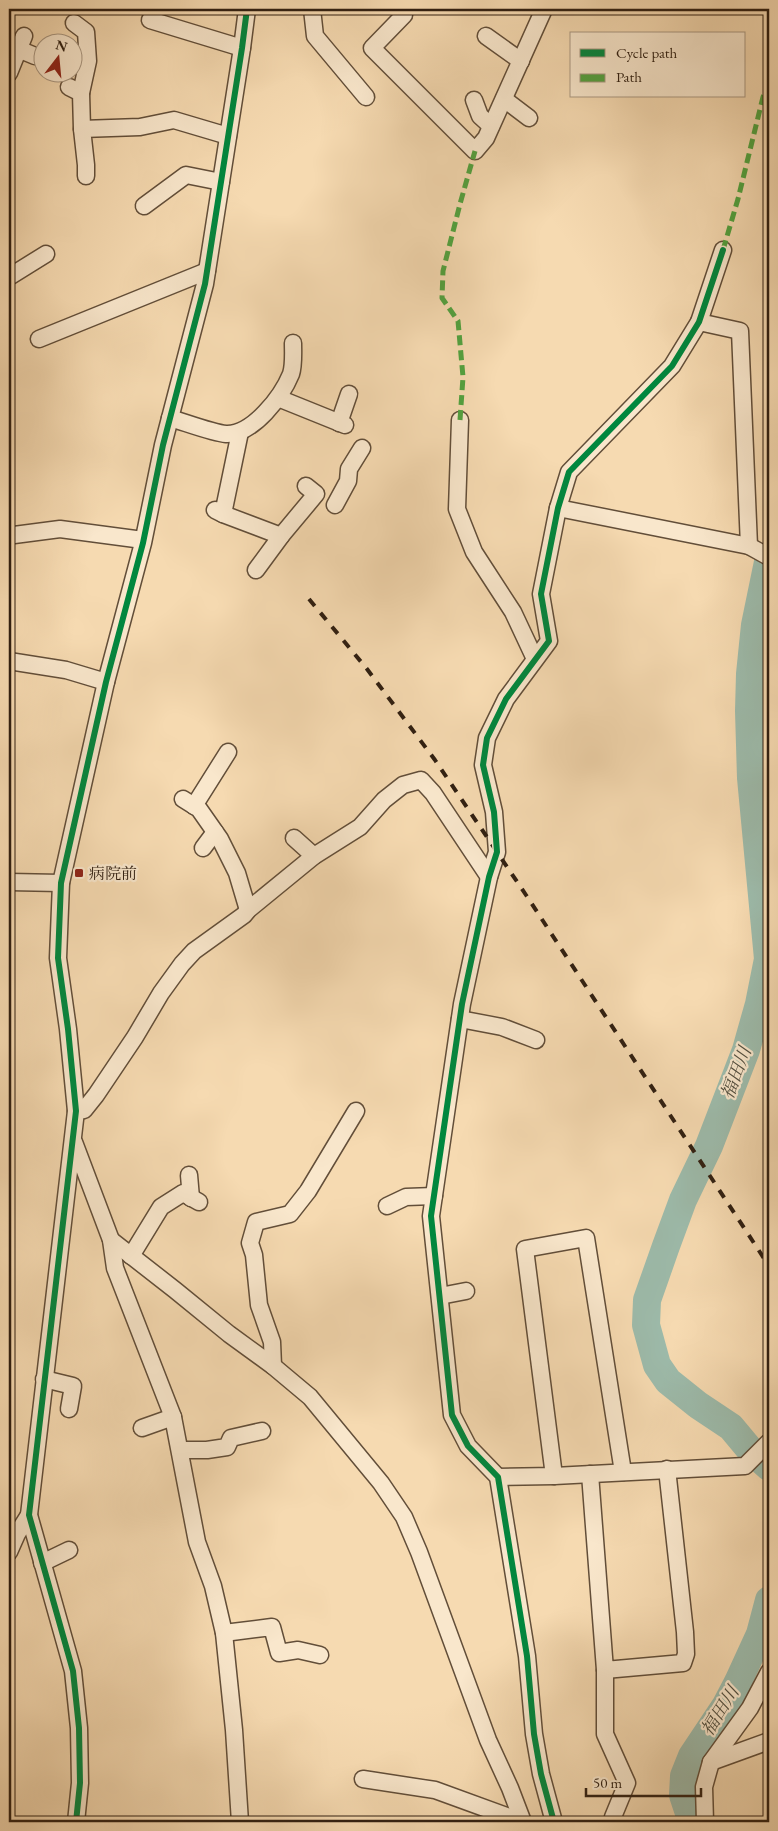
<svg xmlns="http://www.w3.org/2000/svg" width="778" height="1831" viewBox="0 0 778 1831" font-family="'EB Garamond','Noto Serif JP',serif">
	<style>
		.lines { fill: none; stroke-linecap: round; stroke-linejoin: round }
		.river { stroke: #9dbbab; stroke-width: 28 }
		.minor-casing { stroke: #624e39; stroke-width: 19 }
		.minor { stroke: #f9e7cc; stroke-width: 16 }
		.rail { stroke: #301f11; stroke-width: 4; stroke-dasharray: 9 9; stroke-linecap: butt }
		.quiet { stroke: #52a23f; stroke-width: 5; stroke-dasharray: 10 5; stroke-linecap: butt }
		.cycleway-casing { stroke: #f9e7cc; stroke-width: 9 }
		.cycleway { stroke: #00873e; stroke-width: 6 }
		.poi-dot { fill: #8f2418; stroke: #f9e7cc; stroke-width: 2 }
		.labels { text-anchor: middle; stroke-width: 4.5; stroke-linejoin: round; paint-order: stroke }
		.poi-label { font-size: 16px; fill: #301f11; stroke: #f9e7cc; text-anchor: start }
		.water-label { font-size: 18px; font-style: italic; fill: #514e3f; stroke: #f9e7cc }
	</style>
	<rect width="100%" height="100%" fill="#f6dab1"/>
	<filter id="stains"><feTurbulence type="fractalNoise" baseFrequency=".004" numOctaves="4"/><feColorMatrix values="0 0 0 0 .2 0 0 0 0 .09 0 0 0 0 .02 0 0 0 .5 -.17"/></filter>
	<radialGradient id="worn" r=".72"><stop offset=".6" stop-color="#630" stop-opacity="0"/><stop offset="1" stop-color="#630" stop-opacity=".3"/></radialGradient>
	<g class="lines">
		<!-- river -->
		<g class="river">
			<path d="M769,557L755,625L750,674L749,711L751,778L768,959L759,1004L746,1050L709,1146L683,1200L666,1246L647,1300L646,1325L657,1365L668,1381L698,1405L731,1427L751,1451L769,1467"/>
			<path d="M692,1822L683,1795L684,1776L692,1756L726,1705L738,1682L760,1634L769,1600"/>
		</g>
		<!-- minor casing -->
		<g class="minor-casing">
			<g id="minor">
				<path d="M312,9L315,36L366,97"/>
				<path d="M404,15L372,48L475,151L486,138L544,9"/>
				<path d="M150,20L242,48"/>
				<path d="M74,23L86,32L88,61L81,93"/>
				<path d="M486,36L521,61"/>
				<path d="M11,46L35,56"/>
				<path d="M9,73L24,36"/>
				<path d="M69,87L81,93L82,129"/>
				<path d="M504,99L529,118"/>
				<path d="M474,100L480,116L491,126"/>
				<path d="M86,176V165L82,129L140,127L174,120L228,136"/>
				<path d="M144,206L186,175L221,182"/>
				<path d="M9,277L46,254"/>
				<path d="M699,322L740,331L749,546"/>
				<path d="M39,339L207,271"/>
				<path d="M278,398L345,425"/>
				<path d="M170,418C184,422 213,433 226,434C253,435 282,396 291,374C294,365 293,352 293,343"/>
				<path d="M460,420L457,509L474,552L513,612L535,659"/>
				<path d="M339,423L349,394"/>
				<path d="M335,505L348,481L349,469L362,448"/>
				<path d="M558,508L749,546L769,557"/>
				<path d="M215,510L223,514L240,432"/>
				<path d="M223,514L281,536L256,570"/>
				<path d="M14,535L60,529L143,540"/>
				<path d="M281,536L316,494L306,486"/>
				<path d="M9,661L66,670L106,682"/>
				<path d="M183,799L199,809L220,839L237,873L248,910"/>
				<path d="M194,806L228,752"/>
				<path d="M294,838L314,856"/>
				<path d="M203,848L215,832"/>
				<path d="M9,882L61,883"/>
				<path d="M460,1019L502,1027L536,1040"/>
				<path d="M76,1111L84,1110L96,1095L135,1037L161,993L182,964L194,951L244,915L248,910L314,856L360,827L384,800L403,785L421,780L433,793L489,877"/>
				<path d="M74,1142L111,1240L115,1268L173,1417L197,1542L213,1586L224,1633L234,1730L240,1822"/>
				<path d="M189,1175L191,1198"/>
				<path d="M387,1206L406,1197L434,1196"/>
				<path d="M111,1240L175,1290L229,1334L273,1366L310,1397L381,1483L404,1517L419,1552L488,1740L510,1788L523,1822"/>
				<path d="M131,1256L161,1207L183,1193L199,1202"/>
				<path d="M440,1296L466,1291"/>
				<path d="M273,1366L272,1342L259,1305L254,1255L250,1243L256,1222L290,1214L308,1191L356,1111"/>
				<path d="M44,1379L73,1386L69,1409"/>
				<path d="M142,1428L173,1417"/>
				<path d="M180,1450H207L227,1447L231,1438L262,1431"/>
				<path d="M590,1474L605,1670L683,1663L686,1654L685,1632L667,1469"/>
				<path d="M554,1476L525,1249L586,1238L623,1472"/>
				<path d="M498,1477L554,1476L745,1466L769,1442"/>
				<path d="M9,1552L17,1534L29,1515"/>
				<path d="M42,1563L69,1550"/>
				<path d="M224,1633L272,1627L279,1653L298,1650L320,1655"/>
				<path d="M605,1670V1734L627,1783L613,1817L614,1822"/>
				<path d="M711,1762L769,1741"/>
				<path d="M363,1779L435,1790L523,1822"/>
				<path d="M76,1822L80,1783L79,1728L73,1671L29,1515L76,1111L68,1029L58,958L61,883L106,682L143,543L163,445L205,284L242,48L247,9"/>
				<path d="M554,1822L541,1774L534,1734L527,1656L498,1477L468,1446L452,1415L431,1216L462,1004L489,877L497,852L494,812L483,765L487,738L506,699L549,641L541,594L558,508L569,472L672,366L699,322L723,250"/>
				<path d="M705,1822L704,1787L711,1762L750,1708L769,1672"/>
			</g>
		</g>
		<!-- minor -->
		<use href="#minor" class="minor"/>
		<!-- rail -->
		<path class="rail" d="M309,599L367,669L435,760L526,895L769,1266"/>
		<!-- quiet -->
		<g class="quiet">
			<path d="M723,250L738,199L763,97L769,83"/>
			<path d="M460,420L463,377L458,321L442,298L443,271L460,204L475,151"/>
		</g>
		<!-- cycleway casing -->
		<g class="cycleway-casing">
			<g id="cycleway">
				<path d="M76,1822L80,1783L79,1728L73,1671L29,1515L76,1111L68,1029L58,958L61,883L106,682L143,543L163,445L205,284L242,48L247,9"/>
				<path d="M554,1822L541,1774L534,1734L527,1656L498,1477L468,1446L452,1415L431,1216L462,1004L489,877L497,852L494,812L483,765L487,738L506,699L549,641L541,594L558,508L569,472L672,366L699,322L723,250"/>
			</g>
		</g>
		<!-- cycleway -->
		<use href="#cycleway" class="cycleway"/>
	</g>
	<!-- markers -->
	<rect class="poi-dot" x="74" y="868" width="10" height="10" rx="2.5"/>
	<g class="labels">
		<!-- poi labels -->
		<g class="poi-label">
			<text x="89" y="879">病院前</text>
		</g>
		<!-- water labels -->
		<g class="water-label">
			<text transform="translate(736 1073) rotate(-69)" y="6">福田川</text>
			<text transform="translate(720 1711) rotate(-58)" y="6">福田川</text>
		</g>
	</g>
	<!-- margin -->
	<rect width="778" height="1831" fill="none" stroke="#f6dab1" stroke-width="30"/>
	<rect x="10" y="10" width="758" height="1811" fill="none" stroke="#301f11" stroke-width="2.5"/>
	<rect x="15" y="15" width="748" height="1801" fill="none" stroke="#301f11"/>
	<!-- legend -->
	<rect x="570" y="32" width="175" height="65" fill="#f9e7cc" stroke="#a99781"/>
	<rect x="580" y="49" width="25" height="8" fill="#00873e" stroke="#a99781"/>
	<text x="616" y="58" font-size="15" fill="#301f11">Cycle path</text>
	<rect x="580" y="74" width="25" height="8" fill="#52a23f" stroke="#a99781"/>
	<text x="616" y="82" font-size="15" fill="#301f11">Path</text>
	<!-- north arrow -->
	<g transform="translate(58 58) rotate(16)"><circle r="24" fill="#f9e7cc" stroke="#a99781"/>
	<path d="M0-4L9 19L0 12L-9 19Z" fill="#8f2418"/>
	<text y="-8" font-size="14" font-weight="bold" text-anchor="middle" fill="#301f11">N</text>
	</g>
	<!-- scale -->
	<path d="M586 1788v8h115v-8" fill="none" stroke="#301f11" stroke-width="2.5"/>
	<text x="593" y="1788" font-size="15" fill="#301f11" stroke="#f9e7cc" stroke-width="4" paint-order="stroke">50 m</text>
	<rect width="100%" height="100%" filter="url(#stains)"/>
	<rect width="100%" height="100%" fill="url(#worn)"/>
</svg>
